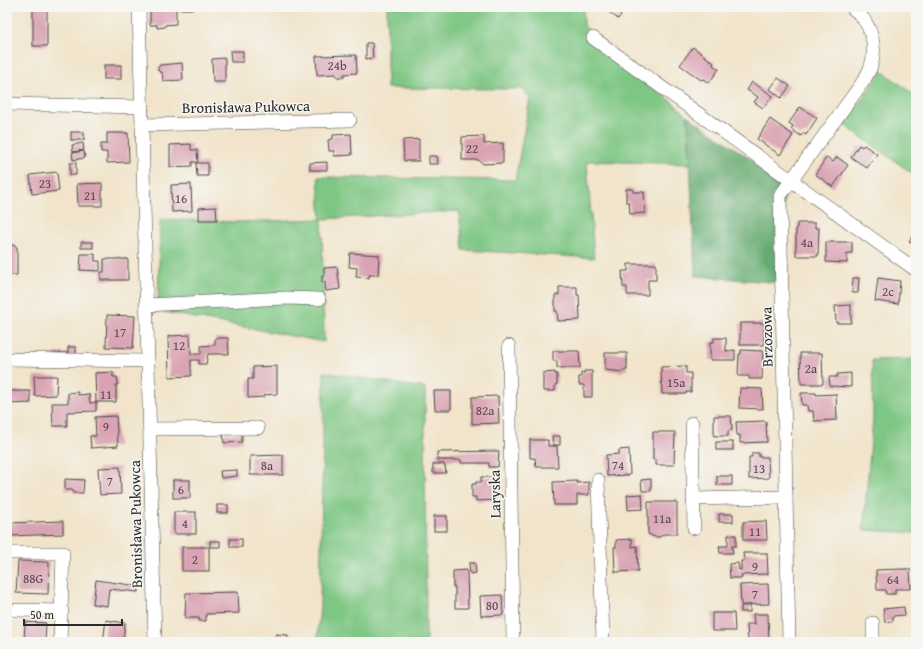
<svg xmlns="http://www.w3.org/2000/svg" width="923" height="649" viewBox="0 0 923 649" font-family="'Gentium Book Plus',serif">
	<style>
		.green { fill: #7ec683; stroke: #547857 }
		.forest { fill: #66ab71; stroke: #486b4e }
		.building { fill: #d9a3b3 }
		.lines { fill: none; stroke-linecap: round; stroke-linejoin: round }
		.minor-casing { stroke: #494743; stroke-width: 14 }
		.minor { stroke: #fff; stroke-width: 13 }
		.labels { text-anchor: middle; stroke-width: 3; stroke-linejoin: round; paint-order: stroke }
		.number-label { font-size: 13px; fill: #56494d }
		.street-label { font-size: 15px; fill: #2b2b2b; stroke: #f6f6f2 }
	</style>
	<rect width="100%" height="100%" fill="#f6f6f2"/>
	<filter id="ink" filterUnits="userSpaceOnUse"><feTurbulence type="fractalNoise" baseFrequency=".025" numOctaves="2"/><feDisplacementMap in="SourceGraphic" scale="8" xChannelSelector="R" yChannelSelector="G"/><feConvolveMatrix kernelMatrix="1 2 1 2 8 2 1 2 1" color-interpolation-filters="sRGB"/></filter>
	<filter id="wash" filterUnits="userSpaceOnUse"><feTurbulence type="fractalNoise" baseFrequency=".012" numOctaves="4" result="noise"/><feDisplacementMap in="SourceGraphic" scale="16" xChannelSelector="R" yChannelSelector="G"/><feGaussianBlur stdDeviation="0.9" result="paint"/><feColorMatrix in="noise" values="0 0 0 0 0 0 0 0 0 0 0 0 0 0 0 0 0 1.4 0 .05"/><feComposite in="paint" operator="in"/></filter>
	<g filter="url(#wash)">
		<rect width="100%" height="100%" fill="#f1e4cb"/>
		<!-- green -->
		<g class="green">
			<path d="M387,7H583L584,26L688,116L690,164L587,161L594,258L463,250L459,211L322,219L324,342L158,311L160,219L237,222L321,219L318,177L515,180L530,98L522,89L387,88Z"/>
			<path d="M882,71L916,96V176L844,125Z"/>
			<path d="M916,359V533L863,530L873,419L872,360Z"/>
			<path d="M324,372L425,388L426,642H317L320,606Z"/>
		</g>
		<!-- forest -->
		<path class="forest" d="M688,116L784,182L783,283L695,276Z"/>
		<g id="blocks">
			<!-- building -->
			<g class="building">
				<rect x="33" y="7" width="14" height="39"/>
				<path d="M150,7H195V9H176V24L165,25V27L157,28V25H150Z"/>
				<path d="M606,7H627L618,19L605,9Z"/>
				<path d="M366,43H372L373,58L366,59Z"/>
				<path d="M693,47L714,63L713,65L719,69L709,83L703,79L701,80L680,65Z"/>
				<path d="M230,51H243V62H231Z"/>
				<path d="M356,55L357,73L344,74V77H337L336,74L317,75L316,56Z"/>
				<path d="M225,58V82H213L212,59Z"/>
				<path d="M182,63L183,80L163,81L162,72H160L158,70V68L160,65Z"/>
				<rect x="104" y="65" width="17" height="14"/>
				<path d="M778,78L790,86L781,98L770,89Z"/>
				<path d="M752,82L773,96L763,108L754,102L758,97L747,90Z"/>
				<path d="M800,107L817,118L806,135L803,133L801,136L791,129L793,126L789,123Z"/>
				<path d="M770,119L793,135L780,155L757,139Z"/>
				<rect x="71" y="132" width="13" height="8"/>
				<path d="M107,133H128L129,162L107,163V152H101V144H107Z"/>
				<path d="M351,134L352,155L334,156V151H329L328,140L333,139V135Z"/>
				<path d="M484,136V144L503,143V163L483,164L479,160H462V137Z"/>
				<path d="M419,139V161H404L403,140Z"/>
				<path d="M83,143L84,150L73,152L72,145Z"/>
				<path d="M191,144V150H197L198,162H192V166L170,167V145Z"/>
				<path d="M859,145L862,147L864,145L877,154L867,168L851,157Z"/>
				<path d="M84,151L85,158L73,160L72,153Z"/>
				<path d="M429,156H437L438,164H429Z"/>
				<path d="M827,157L833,162L837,157L848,165L833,187L815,174Z"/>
				<path d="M327,162V170H310V163Z"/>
				<rect x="70" y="163" width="6" height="12"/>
				<path d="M196,163H208V176H197Z"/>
				<path d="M57,172L59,191L32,194L30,175Z"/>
				<path d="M102,183V206H78L77,184Z"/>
				<path d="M191,184L192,211L172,212L171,185Z"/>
				<path d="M626,189H633V192H644L645,213L630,214L629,202H626Z"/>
				<path d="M216,207L217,220H199V208Z"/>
				<path d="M797,223H815V228H819L818,256H796V229H797Z"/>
				<path d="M916,231V247L909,241Z"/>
				<rect x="81" y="242" width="12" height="6"/>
				<path d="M826,242H852V253H847V263L826,262Z"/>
				<path d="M7,245H15V247H17V275H7Z"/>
				<path d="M350,253L379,255L378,275H369V278L356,277L357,268L349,267Z"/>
				<path d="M81,254H95V261H100V271L80,270Z"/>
				<path d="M104,259H128V280H101V272H104Z"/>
				<path d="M628,264H656V280H648V295H627V287H623L622,271H628Z"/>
				<path d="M337,267L340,289L326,291L325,282L322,283V276H324V268Z"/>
				<path d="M853,278H859L858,293H852Z"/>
				<path d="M878,278L900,281L898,304L875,301Z"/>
				<path d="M559,287H577V295H579L580,320L558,321L557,311H555V295H559Z"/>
				<path d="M851,305V323H836L835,306Z"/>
				<path d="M107,315L135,316L133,348L106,347Z"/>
				<rect x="740" y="323" width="24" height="22"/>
				<path d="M190,335L191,354H201V346L215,345V338H228L229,354H208L206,364H199V360H191V376L169,377L168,336Z"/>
				<path d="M714,338H726V351L735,350V360H710V342H714Z"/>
				<path d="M68,347H76V358H55V353H68Z"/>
				<path d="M741,350L763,351L762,379H749V376H738L739,354H741Z"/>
				<path d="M553,351H579L580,368H557V361H553Z"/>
				<path d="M605,353H627V370H623V372L605,370Z"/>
				<path d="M800,353H822L823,384H801Z"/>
				<path d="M277,366V394L264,395V397L248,398V379H253V367Z"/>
				<path d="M686,366V373H691V392H686V394H662L661,367Z"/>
				<path d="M584,371H592V397H584V385H579V377H581V373H584Z"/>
				<path d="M113,372V377H117L118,385H116V402H96L95,373Z"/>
				<path d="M555,372V374H557V384L555,385V391H543V373Z"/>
				<path d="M851,373V387L830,386L829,377H837V374Z"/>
				<path d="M34,376H57L56,395L35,396Z"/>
				<path d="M740,388L762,389L763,409L739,408Z"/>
				<path d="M7,391H30L31,403L7,404Z"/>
				<path d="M434,391H451V410H435Z"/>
				<path d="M78,392V395L89,394L90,403L96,402V411L67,412V426H53L52,403H68V393Z"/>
				<path d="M801,393H816V395L836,394L837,420L814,421L813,411H808L807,405H802Z"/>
				<path d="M498,396L499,423L472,424V397Z"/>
				<path d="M116,416L118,446L91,448L90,436H96L95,417Z"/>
				<path d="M714,416H731L732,430L728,431V436H714Z"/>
				<path d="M766,421L767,442L740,443V435H737L736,422Z"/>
				<path d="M653,432H675L674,465H656V460H653Z"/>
				<path d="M223,434H242V442L224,443Z"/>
				<path d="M552,436H560V445H553Z"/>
				<path d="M530,440H548V446H557L558,467H536L535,458H530Z"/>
				<rect x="716" y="442" width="17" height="8"/>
				<path d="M629,449L630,475L607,476L606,455L619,454V450Z"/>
				<path d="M499,451L498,467H489V463H461V460H437V452Z"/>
				<path d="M752,453H759V457H768L769,478L749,479V457H752Z"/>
				<path d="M283,455V475H250V456Z"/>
				<path d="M433,464H444V466H445L446,473H433Z"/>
				<path d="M120,467L121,494L100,495L98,468Z"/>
				<path d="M237,470V476L221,478L220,471Z"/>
				<rect x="717" y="476" width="15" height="9"/>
				<path d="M481,477H492V482H495V500L476,501V497H472V484H476V482H481Z"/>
				<path d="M65,479L84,480L83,493H73V490H65Z"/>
				<path d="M651,479V491H642L641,480Z"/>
				<rect x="173" y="480" width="17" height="18"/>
				<path d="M577,481V483L589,482V495H577V505H554L553,482Z"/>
				<path d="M642,494L643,509L628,510L627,495Z"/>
				<path d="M648,502H677V534H665L659,537H655L648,534Z"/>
				<rect x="217" y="505" width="11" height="8"/>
				<rect x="174" y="512" width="22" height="22"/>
				<rect x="719" y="514" width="14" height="8"/>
				<rect x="434" y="516" width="13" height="15"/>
				<path d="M63,521V534L9,536L8,523Z"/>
				<path d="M766,521L767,540H743V522Z"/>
				<path d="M728,535H736V546H732L733,553H720L719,546H728Z"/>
				<rect x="230" y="539" width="12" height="8"/>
				<path d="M632,539V547L637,546L638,571L615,572L614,547H616V540Z"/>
				<rect x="210" y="541" width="10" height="6"/>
				<rect x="182" y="547" width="27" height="24"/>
				<path d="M743,553H767L768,574L741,575L742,578H730L729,564L738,563L739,570H741V561H744Z"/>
				<path d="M18,561L49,562L48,594L16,593Z"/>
				<path d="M469,563H475L476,573L470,574Z"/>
				<path d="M903,569H910L911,589H895V594H886V590H877L876,570Z"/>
				<path d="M467,570L468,608H455V587H453V571Z"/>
				<path d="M96,580L138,586V592L109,589L107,606L93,604Z"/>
				<path d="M768,584L769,604L741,605L740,585Z"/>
				<path d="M238,592L239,613L206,614V621H199V618H185L186,593Z"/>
				<path d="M502,595L503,615L481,616L480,596Z"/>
				<rect x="741" y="606" width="9" height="6"/>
				<path d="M904,607L905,615L893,616V621L885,622L883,609Z"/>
				<path d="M712,613H734L735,631H712Z"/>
				<path d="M753,614H768L769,642H748L747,624H756L755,623H754Z"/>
				<path d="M106,620L125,623L123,642H103Z"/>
				<path d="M25,622L46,623L45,642H24Z"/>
				<path d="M276,634L288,635V642H275Z"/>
			</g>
		</g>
	</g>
	<g filter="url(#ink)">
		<use href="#blocks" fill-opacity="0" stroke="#494743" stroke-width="1"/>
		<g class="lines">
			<!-- minor casing -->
			<g class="minor-casing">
				<g id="minor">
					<path d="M139,7L155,642"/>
					<path d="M593,38L916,270"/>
					<path d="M7,104L142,107"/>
					<path d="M142,125L350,120"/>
					<path d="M147,305L286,298L319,299"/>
					<path d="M509,346L513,642"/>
					<path d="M7,359L148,361"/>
					<path d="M692,423L694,528"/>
					<path d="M150,429L258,428"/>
					<path d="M598,480L603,642"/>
					<path d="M693,499L786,497"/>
					<path d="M7,553H63L60,642"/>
					<path d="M16,610L62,611"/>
					<path d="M789,642L780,196L860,86C864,80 869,73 871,66C878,44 870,20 851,7"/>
					<path d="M873,642V623"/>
				</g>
			</g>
			<!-- minor -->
			<use href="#minor" class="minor"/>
		</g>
	</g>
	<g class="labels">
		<!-- number labels -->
		<g class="number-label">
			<text x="337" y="70">24b</text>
			<text x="472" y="153">22</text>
			<text x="45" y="188">23</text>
			<text x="90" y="200">21</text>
			<text x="181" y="203">16</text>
			<text x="807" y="247">4a</text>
			<text x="888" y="296">2c</text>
			<text x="120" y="337">17</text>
			<text x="179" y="350">12</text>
			<text x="811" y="373">2a</text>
			<text x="676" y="387">15a</text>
			<text x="106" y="399">11</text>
			<text x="485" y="415">82a</text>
			<text x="106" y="431">9</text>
			<text x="267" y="470">8a</text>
			<text x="618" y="470">74</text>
			<text x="759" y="473">13</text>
			<text x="110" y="486">7</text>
			<text x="181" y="494">6</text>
			<text x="662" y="523">11a</text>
			<text x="185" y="528">4</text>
			<text x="755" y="536">11</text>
			<text x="195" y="564">2</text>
			<text x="755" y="571">9</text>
			<text x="33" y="583">88G</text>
			<text x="893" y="584">64</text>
			<text x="755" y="599">7</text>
			<text x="492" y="610">80</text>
		</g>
		<!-- street labels -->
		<g class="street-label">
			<text transform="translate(246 107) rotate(-1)" y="5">Bronisława Pukowca</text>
			<text transform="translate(767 337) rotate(-91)" y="5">Brzozowa</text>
			<text transform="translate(495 494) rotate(-91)" y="5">Laryska</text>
			<text transform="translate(136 524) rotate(-91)" y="5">Bronisława Pukowca</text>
		</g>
	</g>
	<!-- margin -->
	<rect width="923" height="649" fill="none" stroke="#f6f6f2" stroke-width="24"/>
	<!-- scale -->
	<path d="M24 619v6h98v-6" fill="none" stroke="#2b2b2b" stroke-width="2"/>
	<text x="30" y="619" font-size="12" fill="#2b2b2b" stroke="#f6f6f2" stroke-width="3" paint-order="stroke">50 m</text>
</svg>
